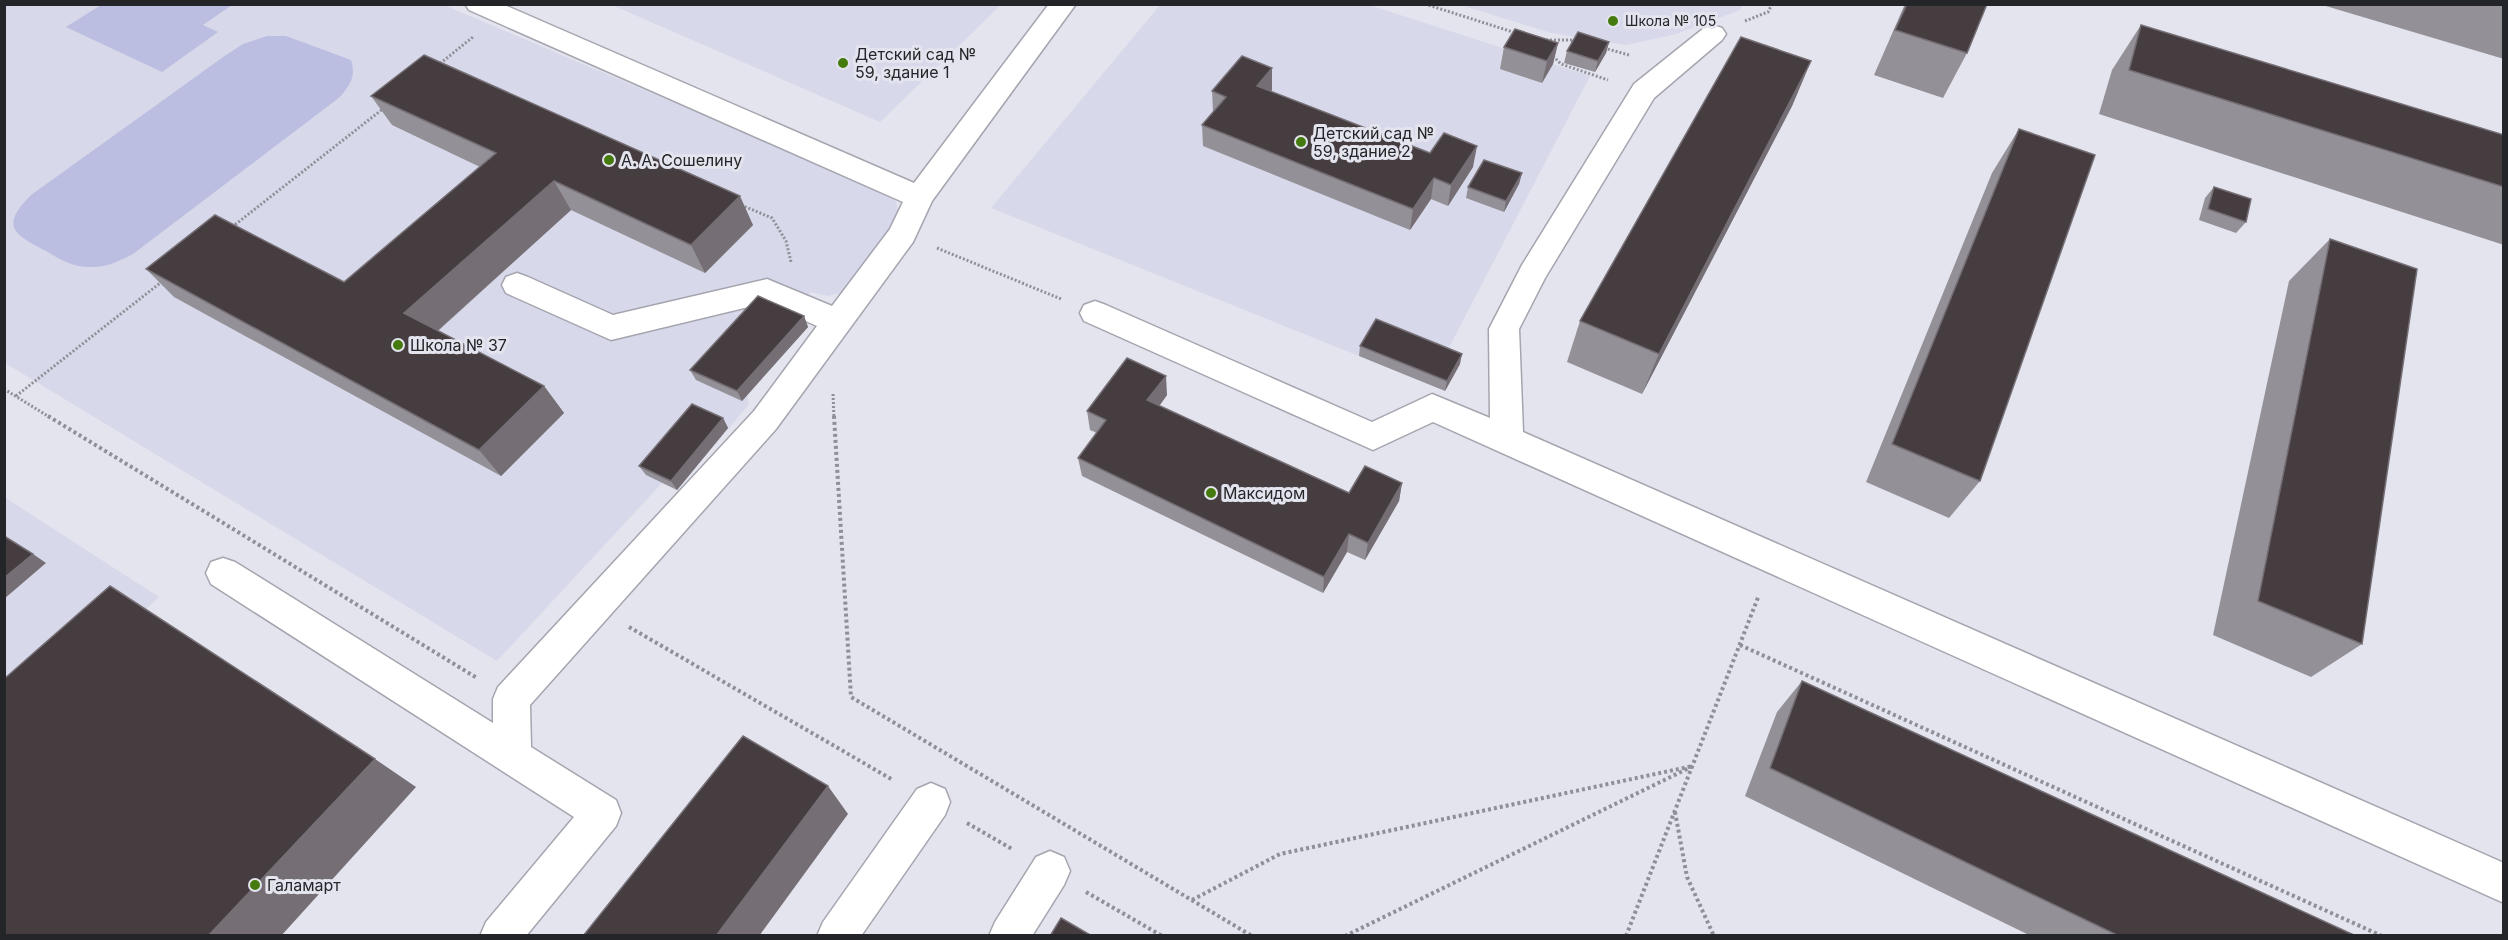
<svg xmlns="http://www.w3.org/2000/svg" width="2508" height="940" viewBox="0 0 2508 940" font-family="Inter,sans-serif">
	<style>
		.built { fill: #d7d8e9 }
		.green { fill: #bcbee1 }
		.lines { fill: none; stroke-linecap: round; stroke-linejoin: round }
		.minor-casing { stroke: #a5a5af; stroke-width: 3 }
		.path-far1 { stroke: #8f9097; stroke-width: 3; stroke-dasharray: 2 2; stroke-linecap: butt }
		.path { stroke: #8f9097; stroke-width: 4; stroke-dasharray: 3 3; stroke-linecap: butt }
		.minor { fill: #fff; fill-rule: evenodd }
		.wall { fill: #949098 }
		.shaded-wall { fill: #756f75 }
		.building { fill: #463d41; stroke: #756f75; stroke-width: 1.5 }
		.poi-dot { fill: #457b0e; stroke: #e3e4ee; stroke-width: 2 }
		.labels { text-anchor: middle; stroke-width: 6; stroke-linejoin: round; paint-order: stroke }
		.far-poi-label { font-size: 14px; fill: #242528; stroke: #e3e4ee; text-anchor: start }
		.poi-label { font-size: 16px; fill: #242528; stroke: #e3e4ee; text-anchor: start }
	</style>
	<rect width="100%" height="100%" fill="#e3e4ee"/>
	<!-- built -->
	<g class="built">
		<path d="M4,5H444L887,193L896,202L899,215L844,292L827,296L811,292L788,318L747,396L749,404L677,490L662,483L497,661L5,363Z"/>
		<path d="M612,5H1001L880,122Z"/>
		<path d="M1160,5H1369L1590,76L1444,357L1375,330L1359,356L991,208Z"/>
		<path d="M1461,5H1743L1740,10L1676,34L1626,45L1551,33Z"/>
		<path d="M4,497L159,597L5,736H4Z"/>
	</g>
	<!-- green -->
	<g class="green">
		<path d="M101,5V4L232,5L203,25L218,32L162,72L66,27Z"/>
		<path d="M267,36H286L351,60C356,76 351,84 340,97L133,254C119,261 106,268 89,267C73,267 59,259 46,251C13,234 0,226 31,195L226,55L243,44Z"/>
	</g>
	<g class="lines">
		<!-- minor casing -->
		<g class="minor-casing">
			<g id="minor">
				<path d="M465,4H502L914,183L1049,4H1076L932,201L913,242L776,429L530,705L531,747L616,800L621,813L616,826L526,936H480L486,922L574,817L211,584L206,573L211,562L223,558L235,562L493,723V699L498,687L754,411L817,326L765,303L611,340L506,293L502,285L506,277L517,273L528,277L613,315L767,279L832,306L890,229L903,202L469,10Z"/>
				<path d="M1713,25L1722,28L1726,34L1722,40L1654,98L1545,278L1519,329L1523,432L2504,863V903L1433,422L1373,450L1084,321L1080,313L1084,305L1095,301L1106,305L1372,422L1432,394L1490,418L1489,329L1522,265L1634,84L1704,28Z"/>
				<path d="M931,783L945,789L950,802L945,815L861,936H817L823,922L917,789Z"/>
				<path d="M1050,851L1064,857L1070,871L1064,885L1032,936H989L995,922L1036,857Z"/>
			</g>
		</g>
		<!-- path-far1 -->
		<g class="path-far1">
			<path d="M1425,4L1516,33"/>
			<path d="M1745,21L1768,12L1772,4"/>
			<path d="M1546,40H1577"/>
			<path d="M1604,48L1629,55"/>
			<path d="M1553,56L1561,64L1608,80"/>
			<path d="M437,66L473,37"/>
			<path d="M741,205L772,218L786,241L791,262"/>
			<path d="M232,227L384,108"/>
			<path d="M937,248L1061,299"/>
			<path d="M4,389L51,418"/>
			<path d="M833,394L834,418"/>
			<path d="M16,396L164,280"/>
		</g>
		<!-- path -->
		<g class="path">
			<path d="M48,416L477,678"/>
			<path d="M834,416L851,697L1252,936"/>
			<path d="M629,627L893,780"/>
			<path d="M1740,645L2382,936"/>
			<path d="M1675,812L1687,877L1714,936"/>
			<path d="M967,823L1012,849"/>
			<path d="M1086,892L1162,936"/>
			<path d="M1192,900L1280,854L1693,766L1345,936"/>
			<path d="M1626,936L1759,595"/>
		</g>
		<!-- minor -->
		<use href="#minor" class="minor"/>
	</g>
	<!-- wall -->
	<g class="wall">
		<path d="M1905,4H1987L1967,53L1943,98L1874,75Z"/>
		<path d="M2319,4H2504V59Z"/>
		<path d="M2141,25L2504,135V245L2099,114L2112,70Z"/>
		<path d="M1609,42L1606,53L1595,72L1564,63L1567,51Z"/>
		<path d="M1558,43L1553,64L1542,83L1500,69L1504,47Z"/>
		<path d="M1811,61L1792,106L1642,394L1567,362L1580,321Z"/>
		<path d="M1272,90L1271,91L1430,153L1473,167L1448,206L1431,199L1410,230L1203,146L1202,125L1213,112L1212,91Z"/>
		<path d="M371,96L753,225L705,273L571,210L438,331L544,386L564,413L501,476L174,297L146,269L344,282L480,167L392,125Z"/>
		<path d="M2019,129L1980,481L1949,518L1866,482L1992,173Z"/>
		<path d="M1522,173L1519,184L1504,212L1466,198L1468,187Z"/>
		<path d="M2214,187L2246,222L2236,233L2199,220L2205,198Z"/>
		<path d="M2330,239L2362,644L2311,677L2213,635L2289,281Z"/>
		<path d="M804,316L808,327L742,401L696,380L690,370Z"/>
		<path d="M1360,346L1460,364L1445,391L1359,356Z"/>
		<path d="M1167,395L1159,406L1349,493L1402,483L1399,501L1365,560L1347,552L1323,593L1082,476L1078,458L1097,433L1090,430L1087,411Z"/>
		<path d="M723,418L728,428L677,490L646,475L639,466Z"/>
		<path d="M1802,681L2356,936H2031L1745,796L1777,712Z"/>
	</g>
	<!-- shaded-wall -->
	<g class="shaded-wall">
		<path d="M1609,42L1606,53L1595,72L1598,61Z"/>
		<path d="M1558,43L1553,64L1542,83L1547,61Z"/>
		<path d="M1811,61L1792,106L1642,394L1659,354Z"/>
		<path d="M1272,68V90L1257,108V86Z"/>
		<path d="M1477,146L1473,167L1448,206L1451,185Z"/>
		<path d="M1522,173L1519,184L1504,212L1506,201Z"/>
		<path d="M1434,178L1431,199L1410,230L1413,209Z"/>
		<path d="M554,181L571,210L426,341L404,313Z"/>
		<path d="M740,196L753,225L705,273L691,245Z"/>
		<path d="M804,316L808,327L742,401L737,391Z"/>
		<path d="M1462,354L1460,364L1445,391L1447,381Z"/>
		<path d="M1166,376L1167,395L1150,419L1147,400Z"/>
		<path d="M544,386L564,413L501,476L479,450Z"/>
		<path d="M723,418L728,428L677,490L671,481Z"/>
		<path d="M1402,483L1399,501L1365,560L1368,543Z"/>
		<path d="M1349,534L1347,552L1323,593L1324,577Z"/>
		<path d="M33,554L46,563L4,599V578Z"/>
		<path d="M375,759L416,787L281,936H208Z"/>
		<path d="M828,786L848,814L759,936H716Z"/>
	</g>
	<!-- building -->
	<g class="building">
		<path d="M1907,4H1987L1967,53L1895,30Z"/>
		<path d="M2141,25L2504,135V187L2129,70Z"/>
		<path d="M1515,29L1558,43L1547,61L1504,47Z"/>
		<path d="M1578,32L1609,42L1598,61L1567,51Z"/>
		<path d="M1741,37L1811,61L1659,354L1580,321Z"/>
		<path d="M424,55L740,196L691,245L554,181L404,313L544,386L479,450L146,269L215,215L344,282L496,153L371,96Z"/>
		<path d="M1242,56L1272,68L1257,86L1430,153L1444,133L1477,146L1451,185L1434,178L1413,209L1202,125L1226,97L1212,91Z"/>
		<path d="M2019,129L2095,155L1980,481L1892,444Z"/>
		<path d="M1484,160L1522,173L1506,201L1468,187Z"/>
		<path d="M2214,187L2251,199L2246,222L2208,209Z"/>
		<path d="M2330,239L2417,269L2362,644L2258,601Z"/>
		<path d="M758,296L804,316L737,391L690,370Z"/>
		<path d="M1376,319L1462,354L1447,381L1360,346Z"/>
		<path d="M1127,358L1166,376L1147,400L1349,493L1365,466L1402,483L1368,543L1349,534L1324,577L1078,458L1106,420L1087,411Z"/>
		<path d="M692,404L723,418L671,481L639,466Z"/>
		<path d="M4,536L33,554L4,578Z"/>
		<path d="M110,586L375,759L208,936H4V679Z"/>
		<path d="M1802,681L2356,936H2119L1770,768Z"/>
		<path d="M743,736L828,786L716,936H583Z"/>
		<path d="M1061,918L1092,936H1050Z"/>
	</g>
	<!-- markers -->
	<g class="poi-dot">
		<circle cx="1613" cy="21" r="6"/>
		<circle cx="843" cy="63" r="6"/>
		<circle cx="1301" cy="142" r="6"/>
		<circle cx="609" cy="160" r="6"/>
		<circle cx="398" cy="345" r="6"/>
		<circle cx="1211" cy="493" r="6"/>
		<circle cx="255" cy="885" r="6"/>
	</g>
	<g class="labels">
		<!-- far-poi labels -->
		<g class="far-poi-label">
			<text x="1625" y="26">Школа № 105</text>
		</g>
		<!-- poi labels -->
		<g class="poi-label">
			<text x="855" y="60">Детский сад №<tspan x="855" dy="18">59, здание 1</tspan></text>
			<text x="1313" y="139">Детский сад №<tspan x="1313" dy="18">59, здание 2</tspan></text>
			<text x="621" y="166">А. А. Сошелину</text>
			<text x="410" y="351">Школа № 37</text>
			<text x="1223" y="499">Максидом</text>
			<text x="267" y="891">Галамарт</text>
		</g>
	</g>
	<!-- border -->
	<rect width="2508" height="940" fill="none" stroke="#242528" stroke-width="12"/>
</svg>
